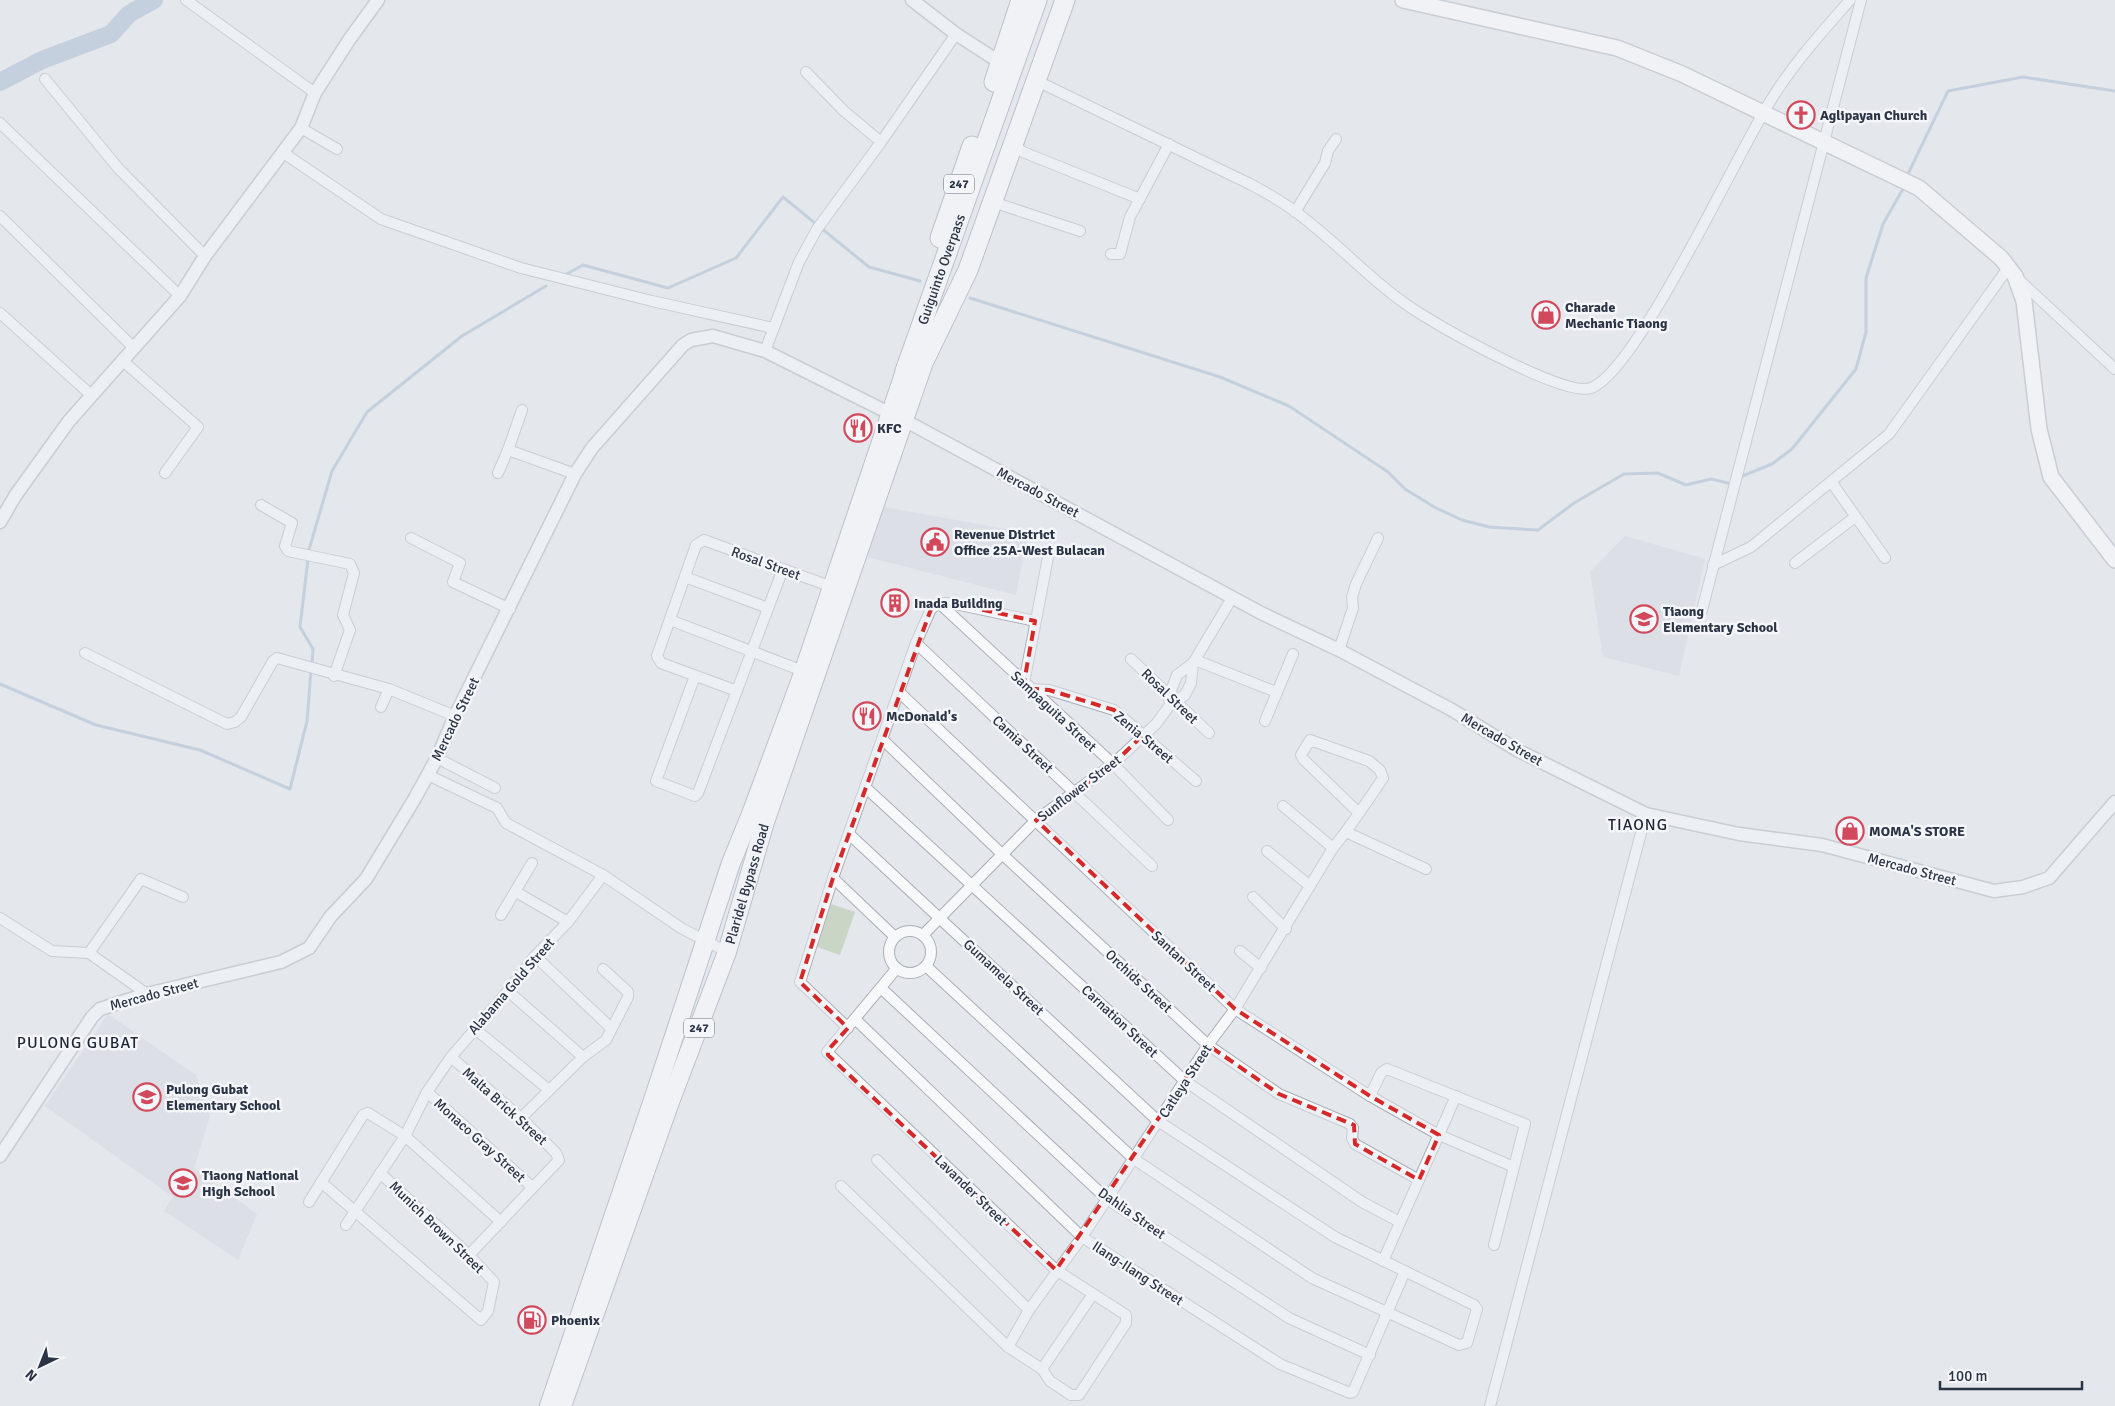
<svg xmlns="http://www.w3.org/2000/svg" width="2115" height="1406" viewBox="0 0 2115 1406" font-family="Signika,sans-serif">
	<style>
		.built { fill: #d2d6de }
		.green { fill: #c9d6c5 }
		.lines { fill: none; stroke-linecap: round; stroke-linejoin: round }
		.stream { stroke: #9fb4cc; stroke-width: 3 }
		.river { stroke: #9fb4cc; stroke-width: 18 }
		.minor-casing { stroke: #a9aeb7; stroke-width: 12 }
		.tertiary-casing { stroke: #a9aeb7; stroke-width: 15 }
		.secondary-casing { stroke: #a9aeb7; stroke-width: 18 }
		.trunk-casing { stroke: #8b94a3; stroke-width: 20 }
		.motorway-casing { stroke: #8b94a3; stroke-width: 21 }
		.minor { stroke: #f7f8fa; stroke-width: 10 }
		.tertiary { stroke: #f7f8fa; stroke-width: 12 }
		.secondary { stroke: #fff; stroke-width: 15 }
		.trunk { stroke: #fff; stroke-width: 18 }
		.motorway { stroke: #fff; stroke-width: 19 }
		.marked { fill: none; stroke: #d62828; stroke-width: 4; stroke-dasharray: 10 6; stroke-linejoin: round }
		.labels { text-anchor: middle; stroke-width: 5; stroke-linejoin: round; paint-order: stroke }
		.shield { fill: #f4f6f9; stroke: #676e7b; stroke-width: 1 }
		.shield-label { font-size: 12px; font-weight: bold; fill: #2b3445 }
		.poi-label { font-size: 14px; font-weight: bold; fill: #2b3445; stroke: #f4f6f9; text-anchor: start }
		.street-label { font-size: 14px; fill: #2b3445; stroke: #f4f6f9 }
		.quarter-label { font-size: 16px; letter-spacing: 1px; fill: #1d2536; stroke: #f4f6f9 }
	</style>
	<rect width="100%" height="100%" fill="#e4e7ec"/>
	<!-- built -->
	<g class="built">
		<path d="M884,507L1028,533L1016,595L867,557Z"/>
		<path d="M1625,536L1705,559L1679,676L1603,657L1590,572Z"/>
		<path d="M108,1014L196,1075L210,1116L194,1168L257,1214L238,1260L164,1211L173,1197L45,1106Z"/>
	</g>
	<!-- green -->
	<path class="green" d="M831,904L855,912L840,955L817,947Z"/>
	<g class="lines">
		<!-- stream -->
		<g class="stream">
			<path d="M1907,176L1948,91L2023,77L2115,91"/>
			<path d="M563,276L583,265L668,288L736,258L783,197L869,267L920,281"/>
			<path d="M970,298L1220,377L1289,406L1388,472L1405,489L1436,508L1462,520L1489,527L1538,530L1574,503L1624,474L1658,473L1686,485L1711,479L1732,484L1733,483"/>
			<path d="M1740,477L1772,464L1792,449L1856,369L1866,332V278L1883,224L1904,187"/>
			<path d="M308,553L332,471L367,412L462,336L546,286"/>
			<path d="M308,559L300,627L313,649L312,664"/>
			<path d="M0,684L96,725L200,750L290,789L307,721L311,671"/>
		</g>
		<!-- river -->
		<path class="river" d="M0,82L42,60L111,34L129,14L154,0"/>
		<!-- minor casing -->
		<g class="minor-casing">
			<g id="minor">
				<path d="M186,0L315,93"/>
				<path d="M806,72L844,111L881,142"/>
				<path d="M45,79L118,168L205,256"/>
				<path d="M1035,80L1250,184C1269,194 1288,205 1305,219C1345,250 1380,290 1424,316C1450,332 1565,397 1591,388C1637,372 1738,151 1771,100C1793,64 1822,32 1850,0"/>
				<path d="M0,123L180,296"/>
				<path d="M301,128L337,149"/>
				<path d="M1013,144L1023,152L1140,199"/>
				<path d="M282,152L381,219L521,268L652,301L773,328"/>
				<path d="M993,202L1080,231"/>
				<path d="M1295,212L1325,163L1328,151L1336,139"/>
				<path d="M0,216L134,348"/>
				<path d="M1111,254H1120L1130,217L1169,144"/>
				<path d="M2017,278L2115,369"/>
				<path d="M0,313L91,395"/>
				<path d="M765,351L799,262L817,229L881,142L956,34"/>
				<path d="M123,361L198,427L165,473"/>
				<path d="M508,450L522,410"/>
				<path d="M498,473L508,450L575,474"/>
				<path d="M1832,483L1885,558"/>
				<path d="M261,505L292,523L285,546L288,551L350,564L354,573L343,615L350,630L334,676"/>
				<path d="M411,538L460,563L453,582L510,609"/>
				<path d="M1795,563L1855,517"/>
				<path d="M1713,565L1751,547L1889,434L2008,268"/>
				<path d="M685,577L768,608"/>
				<path d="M939,603L1113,764L1168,820"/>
				<path d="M1702,610L1861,0"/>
				<path d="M670,620L803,671"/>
				<path d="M916,643L1152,866"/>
				<path d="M1339,650L1353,608L1352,597L1356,584L1378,538"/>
				<path d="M85,653L227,724L235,722L241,717L273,661L277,658L389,689L455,716"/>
				<path d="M1131,659L1209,733"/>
				<path d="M1195,660L1276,692"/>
				<path d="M695,676L656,781L695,796L698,793L783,569"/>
				<path d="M1024,683L1049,552"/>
				<path d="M1030,689L1049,690L1114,710L1196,781"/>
				<path d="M737,691L661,663L657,656L696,545L704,540L832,587"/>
				<path d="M899,692L1235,1009L1370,1096L1439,1135L1514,1167"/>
				<path d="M1170,705L1169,696L1177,675L1193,663L1232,598"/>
				<path d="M381,707L389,689"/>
				<path d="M1265,721L1293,654"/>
				<path d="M882,739L1003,855L1208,1045L1279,1094L1350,1124L1353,1128L1352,1138L1355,1144L1419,1180"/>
				<path d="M437,758L495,788"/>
				<path d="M428,775L497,808L506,823L603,875"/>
				<path d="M865,787L1185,1081L1362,1202L1400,1222"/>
				<path d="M1283,806L1333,848"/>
				<path d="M1346,832L1426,869"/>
				<path d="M849,834L1158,1121L1335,1237L1474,1305L1477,1309L1467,1343L1459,1345L1312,1278L1134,1159L926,966"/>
				<path d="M1267,851L1310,886"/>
				<path d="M833,878L895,937"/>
				<path d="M516,892L568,922"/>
				<path d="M1253,897L1286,929"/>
				<path d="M501,915L532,863"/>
				<path d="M0,918L52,951L89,953L147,994"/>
				<circle cx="910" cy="952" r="21"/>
				<path d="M923,935L1036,820L1113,764L1156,724L1170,705L1185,695L1191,683L1193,663"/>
				<path d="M1240,951L1261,968"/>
				<path d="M89,953L141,879L183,897"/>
				<path d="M535,956L611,1028"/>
				<path d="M881,988L1107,1199L1289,1318L1370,1355"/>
				<path d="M508,991L583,1057"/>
				<path d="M855,1019L1082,1237L1280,1364L1350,1393L1353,1392L1405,1271"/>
				<path d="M474,1028L549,1090"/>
				<path d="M848,1028L800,982L833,878L916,643L931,609L939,603H951L1035,621"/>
				<path d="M451,1057L521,1118L556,1153L559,1160L469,1255"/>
				<path d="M427,1092L532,1187"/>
				<path d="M1370,1096L1381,1073L1387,1069L1525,1124L1494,1245"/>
				<path d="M521,1118L583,1057L606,1040L628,997V992L603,969"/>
				<path d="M877,1160L1029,1310"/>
				<path d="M321,1182L481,1320L488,1311L494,1282L469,1255L380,1173"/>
				<path d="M841,1186L1008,1347L1042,1369L1050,1381L1071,1395H1079L1126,1323V1315L1056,1270L827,1052L897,968"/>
				<path d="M309,1202L363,1115L368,1113L405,1136L501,1222"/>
				<path d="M346,1225L405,1136L427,1092L451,1057L508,991L535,956L568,922L603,875L681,928L727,952"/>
				<path d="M1383,1261L1456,1096"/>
				<path d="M1008,1347L1029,1310L1082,1237L1208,1045L1235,1009L1333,848C1351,826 1367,802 1383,778L1380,770L1369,761L1310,740L1301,755L1304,760L1359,813"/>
				<path d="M1042,1369L1093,1294"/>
				<path d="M1490,1406L1646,814"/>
			</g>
		</g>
		<!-- tertiary casing -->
		<g class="tertiary-casing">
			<g id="tertiary">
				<path d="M912,0L956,34L1001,63"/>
				<path d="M904,420L1261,613L1339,650L1452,710L1517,750L1646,814L1739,834L1822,845L1994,891L2023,887L2049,878L2115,802"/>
				<path d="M0,522L15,496L69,421L180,296L205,256L301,128L315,93L349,40L378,0"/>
				<path d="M0,1156L92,1017L100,1009L147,994L281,962L309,948L331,916L366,879L415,798L437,758L455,716L575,474L592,448L683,345L691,340L713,336L765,351L891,414"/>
			</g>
		</g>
		<!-- secondary casing -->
		<g class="secondary-casing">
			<path id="secondary" d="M1403,0L1617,48L1682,74L1919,188L2001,258L2015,276L2024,301L2039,429L2051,477L2115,560"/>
		</g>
		<!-- trunk casing -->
		<g class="trunk-casing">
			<g id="trunk">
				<path d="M549,1406L654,1097L731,863L751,814L800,682L905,371"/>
				<path id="s1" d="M562,1406L670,1102L727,952L765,822L925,359"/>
			</g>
		</g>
		<!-- motorway casing -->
		<g class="motorway-casing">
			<g id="motorway">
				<path d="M994,82L1021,0"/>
				<path d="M940,238L972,146"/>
				<path d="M925,359L968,270L1065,0"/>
				<path id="s2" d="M905,371L1037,0"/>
			</g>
		</g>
		<!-- minor -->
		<use href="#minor" class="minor"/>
		<!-- tertiary -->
		<use href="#tertiary" class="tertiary"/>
		<!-- secondary -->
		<use href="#secondary" class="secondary"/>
		<!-- trunk -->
		<use href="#trunk" class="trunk"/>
		<!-- motorway -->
		<use href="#motorway" class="motorway"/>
	</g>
	<!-- marked area -->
	<path d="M0 0H2115V1406H0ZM951,603L1035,621L1023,688L1049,690L1114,710L1143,735L1113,764L1036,820L1235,1009L1370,1096L1439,1135L1419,1180L1355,1144L1354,1125L1279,1094L1208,1045L1056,1270L828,1055V1050L848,1028L800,982L833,878L931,609Z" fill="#e4e7ec" fill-opacity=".55" fill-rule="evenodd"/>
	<path class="marked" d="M951,603L1035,621L1023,688L1049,690L1114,710L1143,735L1113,764L1036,820L1235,1009L1370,1096L1439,1135L1419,1180L1355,1144L1354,1125L1279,1094L1208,1045L1056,1270L828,1055V1050L848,1028L800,982L833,878L931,609Z"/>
	<!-- icons -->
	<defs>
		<g id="church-ring" transform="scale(1.4375)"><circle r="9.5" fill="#f4f6f9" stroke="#d1495b" stroke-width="1.5"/><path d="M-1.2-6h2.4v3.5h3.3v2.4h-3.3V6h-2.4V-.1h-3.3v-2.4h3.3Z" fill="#d1495b"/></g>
		<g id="shop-ring" transform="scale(1.4375)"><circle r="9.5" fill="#f4f6f9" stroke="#d1495b" stroke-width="1.5"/><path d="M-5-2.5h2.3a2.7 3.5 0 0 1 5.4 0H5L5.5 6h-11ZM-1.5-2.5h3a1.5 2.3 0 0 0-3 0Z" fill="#d1495b"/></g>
		<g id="restaurant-ring" transform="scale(1.4375)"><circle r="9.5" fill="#f4f6f9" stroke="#d1495b" stroke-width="1.5"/><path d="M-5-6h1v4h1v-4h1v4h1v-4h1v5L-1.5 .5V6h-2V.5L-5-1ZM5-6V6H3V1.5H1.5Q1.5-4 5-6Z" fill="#d1495b"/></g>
		<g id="civic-ring" transform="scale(1.4375)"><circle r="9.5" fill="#f4f6f9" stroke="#d1495b" stroke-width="1.5"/><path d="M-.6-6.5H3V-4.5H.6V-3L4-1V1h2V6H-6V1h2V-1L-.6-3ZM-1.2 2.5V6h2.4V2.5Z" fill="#d1495b"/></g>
		<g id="building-ring" transform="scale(1.4375)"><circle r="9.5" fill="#f4f6f9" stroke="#d1495b" stroke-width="1.5"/><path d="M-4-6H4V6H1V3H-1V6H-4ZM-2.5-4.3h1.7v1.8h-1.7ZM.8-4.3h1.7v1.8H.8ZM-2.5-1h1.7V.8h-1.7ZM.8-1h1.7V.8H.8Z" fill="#d1495b"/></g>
		<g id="school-ring" transform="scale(1.4375)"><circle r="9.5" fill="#f4f6f9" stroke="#d1495b" stroke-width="1.5"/><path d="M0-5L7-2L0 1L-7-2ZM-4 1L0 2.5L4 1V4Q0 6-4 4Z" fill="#d1495b"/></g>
		<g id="fuel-ring" transform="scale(1.4375)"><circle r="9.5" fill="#f4f6f9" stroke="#d1495b" stroke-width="1.5"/><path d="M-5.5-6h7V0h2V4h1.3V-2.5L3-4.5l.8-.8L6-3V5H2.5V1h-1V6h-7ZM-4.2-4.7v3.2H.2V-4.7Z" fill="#d1495b"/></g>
	</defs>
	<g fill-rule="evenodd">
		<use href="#church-ring" x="1801" y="115"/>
		<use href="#shop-ring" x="1546" y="315"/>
		<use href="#restaurant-ring" x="858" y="428"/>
		<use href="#civic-ring" x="935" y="542"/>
		<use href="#building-ring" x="895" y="603"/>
		<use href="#school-ring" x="1644" y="619"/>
		<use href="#restaurant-ring" x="867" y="716"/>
		<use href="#shop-ring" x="1850" y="831"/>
		<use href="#school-ring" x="147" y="1097"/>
		<use href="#school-ring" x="183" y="1183"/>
		<use href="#fuel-ring" x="532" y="1320"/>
	</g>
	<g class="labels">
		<!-- shield labels -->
		<g class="shield">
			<rect x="944" y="174.5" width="30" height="19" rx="4"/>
			<rect x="684" y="1018.5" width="30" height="19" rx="4"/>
		</g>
		<g class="shield-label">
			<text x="959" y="188">247</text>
			<text x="699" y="1032">247</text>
		</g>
		<!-- poi labels -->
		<g class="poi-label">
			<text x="1820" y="120">Aglipayan Church</text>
			<text x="1565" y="312">Charade<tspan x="1565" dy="16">Mechanic Tiaong</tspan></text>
			<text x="877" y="433">KFC</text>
			<text x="954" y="539">Revenue District<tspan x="954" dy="16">Office 25A-West Bulacan</tspan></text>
			<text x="914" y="608">Inada Building</text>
			<text x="1663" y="616">Tiaong<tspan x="1663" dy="16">Elementary School</tspan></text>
			<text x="886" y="721">McDonald's</text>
			<text x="1869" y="836">MOMA'S STORE</text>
			<text x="166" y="1094">Pulong Gubat<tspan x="166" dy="16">Elementary School</tspan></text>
			<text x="202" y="1180">Tiaong National<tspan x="202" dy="16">High School</tspan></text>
			<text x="551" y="1325">Phoenix</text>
		</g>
		<!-- street labels -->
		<g class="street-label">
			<text dy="5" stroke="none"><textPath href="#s2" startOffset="108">Guiguinto Overpass</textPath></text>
			<text transform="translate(1038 492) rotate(28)" y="5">Mercado Street</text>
			<text transform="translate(766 563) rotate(20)" y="5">Rosal Street</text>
			<text transform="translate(1170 696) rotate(44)" y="5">Rosal Street</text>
			<text transform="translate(1054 711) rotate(43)" y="5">Sampaguita Street</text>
			<text transform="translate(455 719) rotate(-64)" y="5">Mercado Street</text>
			<text transform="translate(1144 737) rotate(40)" y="5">Zenia Street</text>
			<text transform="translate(1502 739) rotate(30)" y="5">Mercado Street</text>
			<text transform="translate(1023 744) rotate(43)" y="5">Camia Street</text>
			<text transform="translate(1079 788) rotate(-37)" y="5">Sunflower Street</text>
			<text transform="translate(1912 869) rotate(15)" y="5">Mercado Street</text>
			<text dy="5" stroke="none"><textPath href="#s1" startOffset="554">Plaridel Bypass Road</textPath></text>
			<text transform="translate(1184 961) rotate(43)" y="5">Santan Street</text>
			<text transform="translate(1004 977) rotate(43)" y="5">Gumamela Street</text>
			<text transform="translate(1139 981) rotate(43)" y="5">Orchids Street</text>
			<text transform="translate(511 986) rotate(-49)" y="5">Alabama Gold Street</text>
			<text transform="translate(154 994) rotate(-15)" y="5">Mercado Street</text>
			<text transform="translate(1120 1021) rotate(43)" y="5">Carnation Street</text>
			<text transform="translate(1185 1081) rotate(-57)" y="5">Catleya Street</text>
			<text transform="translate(505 1106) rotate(42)" y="5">Malta Brick Street</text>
			<text transform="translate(480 1140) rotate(42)" y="5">Monaco Gray Street</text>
			<text transform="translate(971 1190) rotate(44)" y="5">Lavander Street</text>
			<text transform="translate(1132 1213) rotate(35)" y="5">Dahlia Street</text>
			<text transform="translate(437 1227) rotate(44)" y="5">Munich Brown Street</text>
			<text transform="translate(1138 1273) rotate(33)" y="5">Ilang-Ilang Street</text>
		</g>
		<!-- quarter labels -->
		<g class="quarter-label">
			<text x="1638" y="830">TIAONG</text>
			<text x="78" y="1048">PULONG GUBAT</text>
		</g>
	</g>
	<!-- north arrow -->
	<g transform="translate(40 1366) rotate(223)" stroke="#f4f6f9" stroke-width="4" paint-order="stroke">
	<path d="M0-4L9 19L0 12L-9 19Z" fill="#2b3445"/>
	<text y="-8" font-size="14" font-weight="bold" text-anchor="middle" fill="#2b3445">N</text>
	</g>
	<!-- scale -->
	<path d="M1940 1381v8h142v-8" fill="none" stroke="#2b3445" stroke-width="2.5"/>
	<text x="1948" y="1381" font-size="15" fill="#2b3445" stroke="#f4f6f9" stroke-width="4" paint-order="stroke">100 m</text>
</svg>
